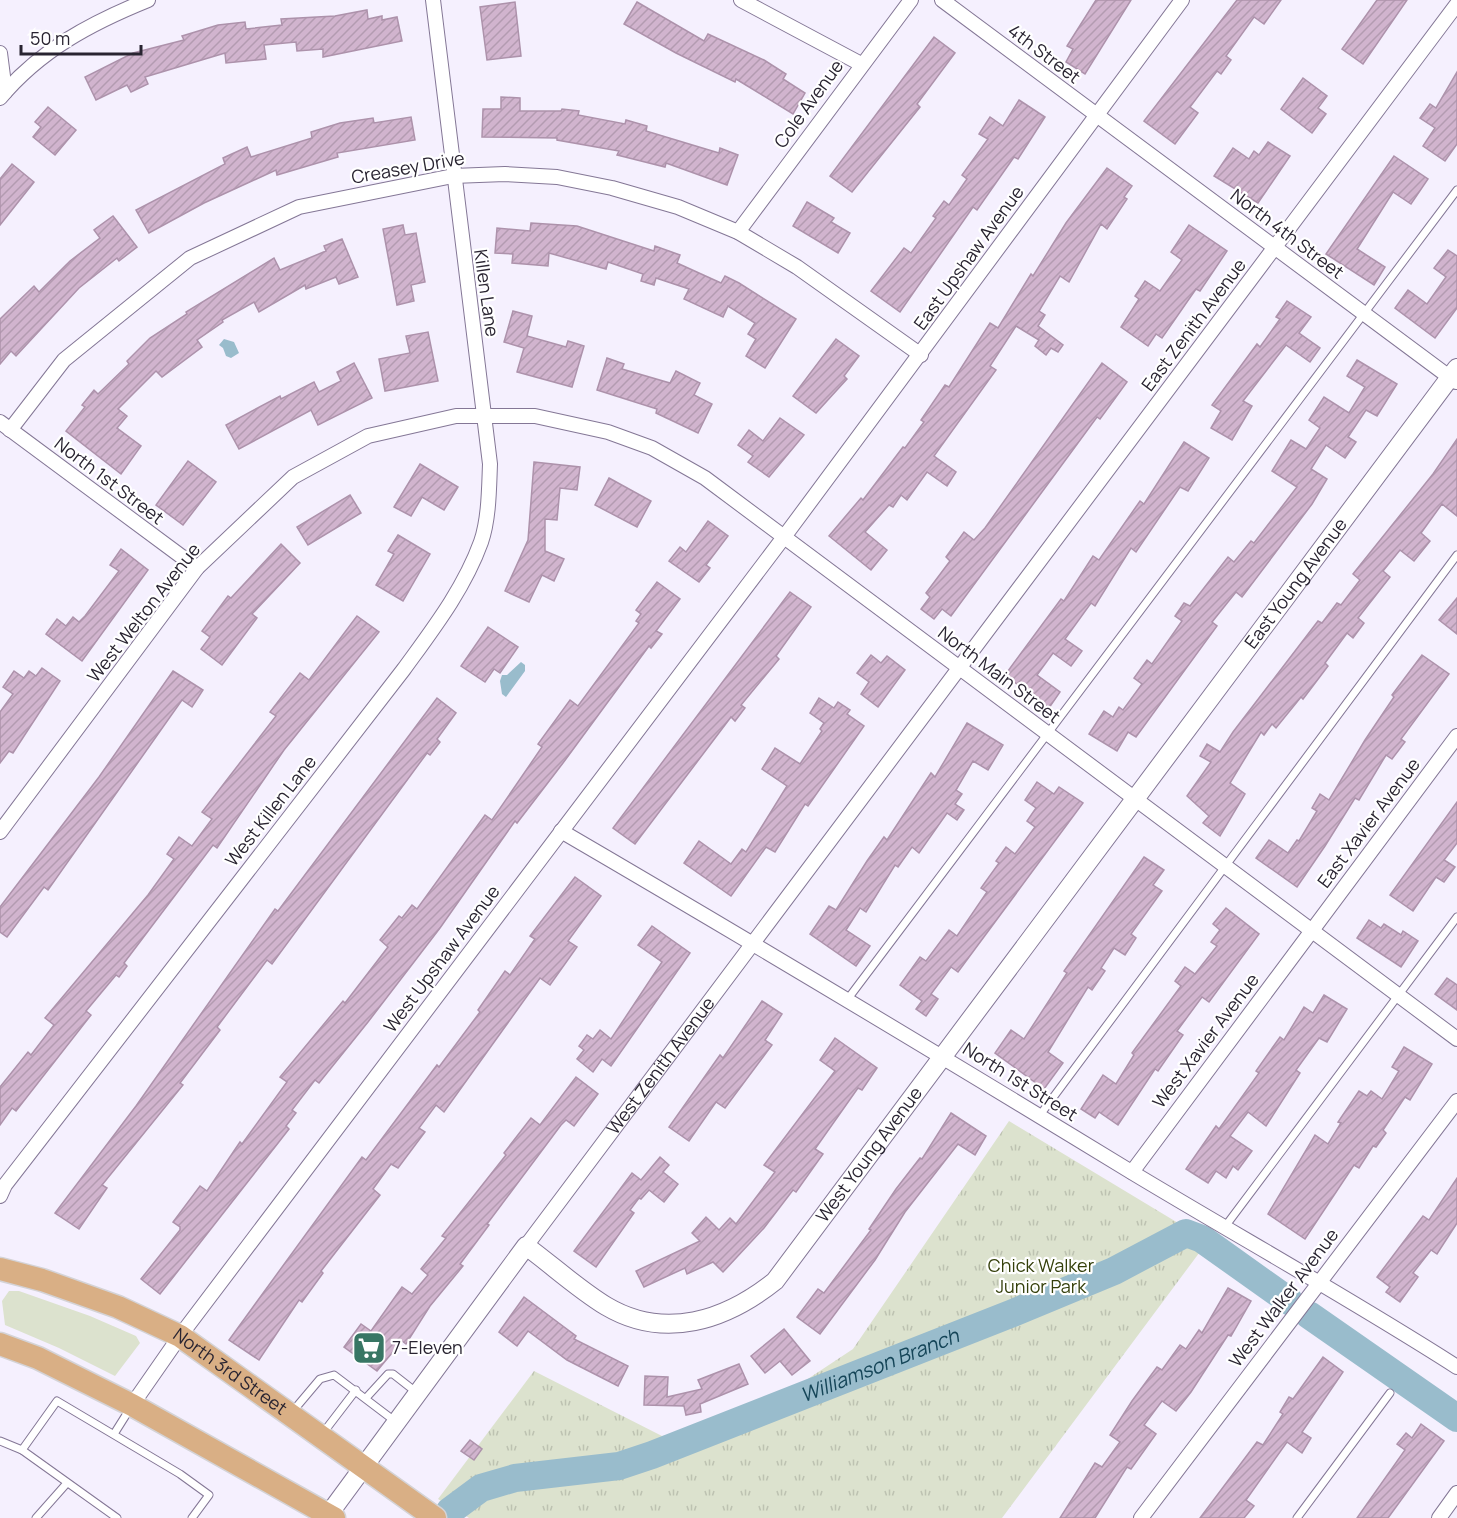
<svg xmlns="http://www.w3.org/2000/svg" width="1457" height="1518" viewBox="0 0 1457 1518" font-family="Manrope,sans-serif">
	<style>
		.green { fill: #dce2ce }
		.park { fill: url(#park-tufts) }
		.water { fill: #99bccc }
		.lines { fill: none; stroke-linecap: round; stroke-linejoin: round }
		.river { stroke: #99bccc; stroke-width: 28 }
		.building { fill: url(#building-hatch); stroke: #ad92ab; stroke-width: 1.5 }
		.service-casing { stroke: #847796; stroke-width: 9 }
		.minor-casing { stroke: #847796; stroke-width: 16 }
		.tertiary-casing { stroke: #847796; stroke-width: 20 }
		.primary-casing { stroke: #d4d3d6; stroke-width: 25 }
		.service { stroke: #fff; stroke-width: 7 }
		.minor { stroke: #fff; stroke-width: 14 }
		.tertiary { stroke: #fff; stroke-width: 18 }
		.primary { stroke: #d9af85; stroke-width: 22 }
		.labels { text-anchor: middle; stroke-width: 4.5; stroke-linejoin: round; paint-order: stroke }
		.street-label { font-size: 18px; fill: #292431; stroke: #fff }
		.park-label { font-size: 18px; fill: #35400b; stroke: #fff }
		.poi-label { font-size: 18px; fill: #292431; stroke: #fff; text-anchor: start }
		.water-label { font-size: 20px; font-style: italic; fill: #154558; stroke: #fff }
	</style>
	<defs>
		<pattern id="park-tufts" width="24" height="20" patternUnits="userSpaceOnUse" patternTransform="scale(1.5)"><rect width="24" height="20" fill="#dce2ce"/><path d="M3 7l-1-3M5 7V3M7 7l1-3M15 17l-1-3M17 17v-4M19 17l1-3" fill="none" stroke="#bdc2b1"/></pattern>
		<pattern id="building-hatch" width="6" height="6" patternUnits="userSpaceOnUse" patternTransform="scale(1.5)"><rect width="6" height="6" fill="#d1b4ce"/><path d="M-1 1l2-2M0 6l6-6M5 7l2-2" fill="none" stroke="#b39bb1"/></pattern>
	</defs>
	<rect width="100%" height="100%" fill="#f5f0fe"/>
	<!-- green -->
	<path class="green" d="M9,1291H19L90,1316L136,1336L140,1343L115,1376L59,1348L5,1325L2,1301Z"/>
	<!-- park -->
	<path class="park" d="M1009,1121L1208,1241L1002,1518H469L438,1499L534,1371L662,1436L741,1423L853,1349Z"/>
	<!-- water -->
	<g class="water">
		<path d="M224,339L234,342L239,353L231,358L226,356L223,348L219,345Z"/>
		<path d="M521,662L525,665V671L506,697L502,694L500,681L502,675H507Z"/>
	</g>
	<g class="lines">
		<!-- river -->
		<g class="river">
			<path d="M1309,1315L1457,1418"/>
			<path id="s1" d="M450,1511L481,1488L515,1478L619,1466L652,1455L1013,1313L1114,1271L1186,1233L1202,1239L1289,1301"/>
		</g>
	</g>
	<!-- building -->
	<g class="building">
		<path d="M1096,0H1131L1085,74L1066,62L1073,49L1067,46Z"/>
		<path d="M1237,0H1281L1264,24L1254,17L1226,56L1231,60L1221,74L1217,71L1190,107L1198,113L1175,144L1144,121Z"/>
		<path d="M1377,0H1407L1363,64L1342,49Z"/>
		<path d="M515,2L521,56L487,60L480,7Z"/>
		<path d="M637,2L704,41L708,34L764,60L786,74L783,79L805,93L793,114L736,79L735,82L676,53L624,24Z"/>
		<path d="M367,10L368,19L382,16V20L397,17L402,41L323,57V49L297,51L296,42L264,45L266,59L226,63L225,53L145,77L148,84L131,92L127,85L96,100L85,77L133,53L184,40L182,36L218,25L245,22L246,29L282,25L281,19L335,16Z"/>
		<path d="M934,37L955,53L917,104L920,107L852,192L830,176Z"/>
		<path d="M1457,72V144L1445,161L1423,146L1435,128L1420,118L1430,104L1436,108Z"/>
		<path d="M1303,78L1327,96L1318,108L1326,114L1312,133L1281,109Z"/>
		<path d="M501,97L520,98V111H561L562,109L579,111L578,115L625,124L626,120L647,126L646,131L719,153L720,148L738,155L727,185L666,163L665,167L617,155L619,151L557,140V138L482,137L483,109H501Z"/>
		<path d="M1019,100L1045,117L1018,159L1014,157L977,210L973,207L900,312L871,291L904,248L911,253L936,218L933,216L944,201L949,205L967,179L962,175L988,139L979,134L990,117L1003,126Z"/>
		<path d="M48,107L76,130L55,155L33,137L41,127L35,122Z"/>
		<path d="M411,117L415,140L337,153L338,157L277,175L276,170L204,203L149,233L136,210L225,164L223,158L247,147L251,157L312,138L311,132L340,123L373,118L374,123Z"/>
		<path d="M1268,142L1290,156L1258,203L1214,176L1233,148L1249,159L1254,151L1259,155Z"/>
		<path d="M1394,156L1428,179L1411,204L1393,192L1357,249L1385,267L1374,285L1326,254Z"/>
		<path d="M12,164L34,182L0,225V179Z"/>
		<path d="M1107,168L1132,186L1124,197L1127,199L1107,229L1101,224L1069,282L1060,276L1039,311L1045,315L1038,326L1063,345L1058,352L1051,348L1046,355L1035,346L1039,340L1016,326L990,366L996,370L934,456L956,472L947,486L927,472L907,500L901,495L893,507L889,505L865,532L887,550L871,570L829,536L861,498L863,500L903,447L905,448L924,422L921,420L945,385L949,387L990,323L998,328L1031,274L1033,276L1066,223Z"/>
		<path d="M807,202L834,218L831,222L850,233L838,253L793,226Z"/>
		<path d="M113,216L137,247L119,261L117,258L79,288L16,356L11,351L0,364V319L34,286L39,292L70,261L100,238L94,230Z"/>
		<path d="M531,223L577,226L654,251L655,246L680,255L677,263L721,283L725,276L739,283L796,319L765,368L746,356L756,339L748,334L755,323L728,306L723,317L684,299L689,289L656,278L654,285L641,281L643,274L608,262L606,269L549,253L548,266L512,263L513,254L495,253L497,228L530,231Z"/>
		<path d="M403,225L405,235L416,233L425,282L411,285L414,301L397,305L383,229Z"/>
		<path d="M1189,225L1227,251L1200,291L1196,289L1162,338L1156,334L1148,346L1121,327L1139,299L1135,296L1145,281L1160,291L1182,260L1171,252Z"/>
		<path d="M342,239L358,277L339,284L336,277L306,289L305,285L259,312L254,302L222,320L223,322L197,340L202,347L162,377L156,371L118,409L127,416L117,428L141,446L121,474L66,431L85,407L82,405L94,390L98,394L129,364L127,361L150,338L187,314L186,312L274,258L280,270L326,251L324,246Z"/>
		<path d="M1448,250L1457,256V308L1435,338L1395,308L1408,290L1427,304L1446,277L1434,268Z"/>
		<path d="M1287,301L1311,317L1299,333L1320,348L1310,362L1286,345L1243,401L1252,406L1232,440L1211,428L1221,411L1212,405L1257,344L1260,347L1280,319L1276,317Z"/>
		<path d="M513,311L532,316L527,336L566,347L568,341L584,346L572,387L517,372L524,348L504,342Z"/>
		<path d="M428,332L438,381L385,391L379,359L410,353L406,336Z"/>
		<path d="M836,339L859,356L844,376L847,379L816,413L793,396Z"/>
		<path d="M607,358L624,364L622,369L670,383L676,371L700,383L694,395L712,404L698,433L656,413L657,409L597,390Z"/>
		<path d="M1357,360L1397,384L1377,416L1366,410L1348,437L1356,442L1345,458L1326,445L1311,469L1327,479L1312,504L1242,597L1236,592L1212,622L1217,626L1136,737L1128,732L1117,751L1089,734L1104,711L1113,717L1119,707L1123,710L1142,684L1134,678L1147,660L1152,664L1182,621L1175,616L1184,603L1190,606L1228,557L1234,562L1251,541L1254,543L1297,487L1272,471L1291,440L1306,449L1320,428L1309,420L1324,397L1349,413L1365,387L1347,376Z"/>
		<path d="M354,363L372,398L318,425L311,410L239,449L226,425L280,396L281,399L314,382L319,392L341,381L337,372Z"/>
		<path d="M1102,363L1127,382L1100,419L1097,417L951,616L942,609L934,619L921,609L930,597L926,593L950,561L946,557L964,532L974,540L985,528Z"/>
		<path d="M780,418L804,435L769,477L748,462L753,456L738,445L749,430L763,441Z"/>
		<path d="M1457,439V516L1442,504L1421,533L1430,541L1414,561L1400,550L1383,571L1390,577L1358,618L1364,623L1353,638L1347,633L1325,663L1328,666L1303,699L1301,697L1276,728L1272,724L1264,735L1261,732L1230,783L1245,794L1220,836L1203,823L1209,816L1187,796L1211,762L1200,756L1207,744L1220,752L1233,732L1318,621L1322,623L1337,603L1341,605L1360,580L1353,574L1433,474Z"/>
		<path d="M1184,442L1209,458L1188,491L1180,487L1136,552L1131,548L1095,606L1091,603L1065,639L1082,651L1071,666L1053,653L1037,675L1060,692L1049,708L1005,675L1061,599L1064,601L1093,556L1099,560L1140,501L1144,504Z"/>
		<path d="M188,461L216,482L183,525L156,505Z"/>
		<path d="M534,462L580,467L577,490L560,488L557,520L545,519V551L564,559L554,581L542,575L529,602L505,591L528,540Z"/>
		<path d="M420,464L458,487L444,510L422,497L411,516L394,507Z"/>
		<path d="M609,478L651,501L637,527L595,505Z"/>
		<path d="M350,495L361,513L308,545L297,527Z"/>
		<path d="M708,521L728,536L706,565L710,568L699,582L669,561L680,547L686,552Z"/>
		<path d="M398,535L430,554L403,601L376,585L394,554L388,551Z"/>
		<path d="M281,544L300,563L252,614L257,618L222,665L201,649L210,637L202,631L228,596L231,598Z"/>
		<path d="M121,549L148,570L82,661L46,634L57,619L66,626L73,617L79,622L85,616L119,571L110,565Z"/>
		<path d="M657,582L680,599L656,631L662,634L651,648L649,646L563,763L517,823L515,821L440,928L368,1022L319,1083L315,1080L292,1110L296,1113L286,1126L289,1129L160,1294L141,1279L180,1230V1227L173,1222L200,1186L207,1191L240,1142L242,1144L287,1082L280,1077L343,1001L345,1003L388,947L380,940L399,916L402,918L412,905L417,909L485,815L492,820L542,747L538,744L570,700L578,706L639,623L636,621L641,614L636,610Z"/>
		<path d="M790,592L811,607L776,656L779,659L741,705L745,708L735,721L731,717L635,844L613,828Z"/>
		<path d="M1457,598V634L1439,620Z"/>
		<path d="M357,616L379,632L284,750L217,848L213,845L124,963L127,966L119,977L116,975L86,1011L91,1015L16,1111L12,1108L0,1125V1087L28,1052L31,1055L54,1025L45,1018L148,895L174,859L167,854L179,837L192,846L212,819L202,812L276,716L270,712L300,673L309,680Z"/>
		<path d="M488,627L518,647L500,673L494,669L485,682L461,666Z"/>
		<path d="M871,655L881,663L887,656L905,670L878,707L861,694L869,682L857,673Z"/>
		<path d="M1422,655L1449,674L1401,739L1405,742L1392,759L1386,755L1359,800L1355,798L1325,846L1297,887L1256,858L1269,840L1288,853L1297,840L1299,841L1317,811L1312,808L1320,794L1329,800L1365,740L1394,697L1392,695Z"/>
		<path d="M42,668L60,681L13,753L9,751L0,763V712L13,694L3,687L14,671L24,678L29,671L36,676Z"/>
		<path d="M173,671L203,690L192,707L182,700L48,890L44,887L7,937L0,932V907L99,777Z"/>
		<path d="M437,698L456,713L437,739L440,742L430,755L427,753L272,964L267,960L217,1027L220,1030L180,1083L183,1085L102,1185L107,1188L79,1229L55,1213L136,1106L275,909L278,911Z"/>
		<path d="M819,698L834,708L838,702L850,710L847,714L864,726L808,806L805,804L775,852L766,847L731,896L684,863L699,841L731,864L742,849L746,852L787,786L762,769L775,748L800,764L822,731L820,729L824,723L810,713Z"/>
		<path d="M967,723L1003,745L988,770L973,761L956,790L962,794L955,804L964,810L957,820L947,813L919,853L912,847L898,867L895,865L866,912L860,908L846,930L870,946L856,966L810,934L829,906L836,910L867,861L884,837L887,840L931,773L935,777Z"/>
		<path d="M1037,782L1054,794L1059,787L1083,803L958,972L951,967L931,994L938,999L926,1016L916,1009L922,1001L900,985L920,957L926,961L949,930L957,936L987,892L981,888L999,863L996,861L1006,847L1015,854L1035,827L1027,821L1036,808L1025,800Z"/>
		<path d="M1457,802V843L1444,860L1455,867L1444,882L1436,877L1413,911L1390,895Z"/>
		<path d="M1144,857L1164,870L1153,885L1162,891L1131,934L1136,938L1125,955L1114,948L1101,968L1105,971L1092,990L1088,987L1048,1052L1063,1063L1044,1089L995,1053L1011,1030L1024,1039L1067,973L1064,971Z"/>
		<path d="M575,877L601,896L568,941L577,947L550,985L540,978L444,1112L436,1105L419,1128L425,1132L398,1168L391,1164L373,1189L380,1195L321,1271L323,1273L302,1302L299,1300L259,1360L229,1340L362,1157L366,1160L437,1065L439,1067L480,1012L478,1010L505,971L510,975L535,939L530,936Z"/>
		<path d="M1226,908L1259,934L1209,1002L1202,997L1177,1031L1183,1035L1158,1071L1155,1069L1118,1125L1099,1112L1095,1118L1081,1109L1103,1075L1116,1084L1134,1055L1132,1053L1181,986L1175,981L1185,967L1195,974L1217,946L1211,942L1220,930L1213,924Z"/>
		<path d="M1369,920L1381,928L1384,924L1401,935L1403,931L1418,941L1401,967L1357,938Z"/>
		<path d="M652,926L690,953L611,1066L602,1059L593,1072L577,1059L584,1050L579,1046L587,1035L593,1039L600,1030L611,1039L662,962L638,945Z"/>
		<path d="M1447,978L1457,985V1010L1435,994Z"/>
		<path d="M1324,995L1347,1009L1327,1042L1319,1038L1296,1070L1300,1073L1266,1126L1248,1112L1230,1136L1252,1151L1238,1170L1233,1166L1226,1178L1216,1171L1208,1183L1186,1169L1216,1126L1219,1129L1259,1073L1256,1071L1280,1037L1284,1040L1304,1007L1313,1013Z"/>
		<path d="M762,1001L782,1014L765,1040L772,1045L725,1108L716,1102L689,1141L669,1127L720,1055L723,1058Z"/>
		<path d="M835,1038L877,1068L862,1090L858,1088L815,1149L823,1154L796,1192L793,1190L764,1228L723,1272L713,1262L687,1274L685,1268L644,1287L636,1271L700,1241L692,1233L706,1217L719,1230L730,1218L736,1224L775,1172L764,1165L835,1071L820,1060Z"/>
		<path d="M1404,1047L1432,1064L1410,1100L1405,1097L1383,1130L1386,1133L1376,1147L1373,1146L1359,1168L1354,1165L1305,1239L1268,1214L1315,1135L1328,1144L1341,1123L1338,1122L1359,1091L1367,1096L1371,1091L1382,1099L1399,1071L1392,1067Z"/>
		<path d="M576,1077L598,1094L574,1126L566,1120L561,1125L487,1224L489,1225L460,1264L463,1266L430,1306L406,1344L402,1341L377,1371L344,1347L361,1324L371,1331L402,1287L412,1294L428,1275L421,1269L446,1238L442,1236L506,1155L504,1153L531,1118L540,1125Z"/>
		<path d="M951,1113L986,1136L975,1155L958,1144L905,1212L875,1260L820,1334L797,1317L818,1289L824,1293L871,1230L869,1229L896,1189L920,1158L922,1159Z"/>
		<path d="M660,1157L669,1165L663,1172L678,1184L664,1202L649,1190L641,1199L639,1198L630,1210L634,1213L596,1267L574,1251L632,1173L641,1180Z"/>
		<path d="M1457,1178V1223L1437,1254L1431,1250L1413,1273L1418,1277L1400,1302L1386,1292L1390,1287L1377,1277L1423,1216L1429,1220Z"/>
		<path d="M1228,1288L1251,1301L1231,1336L1228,1335L1191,1392L1176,1411L1162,1401L1144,1425L1156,1434L1131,1469L1127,1467L1095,1518H1060L1095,1463L1102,1467L1120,1442L1110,1435L1132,1401L1157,1367L1162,1370L1180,1345L1186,1349L1199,1330L1202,1333Z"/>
		<path d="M524,1297L576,1336L574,1339L628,1366L618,1386L567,1360L528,1331L517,1346L499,1332Z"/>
		<path d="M784,1329L810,1361L792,1375L780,1361L765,1373L751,1356Z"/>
		<path d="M1323,1357L1343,1372L1302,1432L1311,1438L1302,1453L1287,1442L1246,1500L1254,1506L1244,1518H1200L1257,1442L1263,1445L1283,1414L1280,1412L1289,1397L1293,1399Z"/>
		<path d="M739,1364L748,1384L700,1404L701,1412L686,1415L684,1406L644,1405L645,1376L668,1377L667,1397L702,1389L698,1380Z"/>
		<path d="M1421,1424L1444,1441L1388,1518H1357L1405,1450L1397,1444L1406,1433L1412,1438Z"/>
		<path d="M470,1440L482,1449L474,1460L461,1451Z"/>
	</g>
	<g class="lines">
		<!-- service casing -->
		<g class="service-casing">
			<g id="service">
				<path d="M847,1000L1457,190"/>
				<path d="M1040,1115L1457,555"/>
				<path d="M1224,1228L1457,917"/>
				<path d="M366,1398L388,1374H393L416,1392"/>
				<path d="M293,1411L320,1379L334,1375L396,1422"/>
				<path d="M323,1433L356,1390"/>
				<path d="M114,1434L131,1407"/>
				<path d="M0,1441L22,1450"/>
				<path d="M36,1518L67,1483"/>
				<path d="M117,1518L22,1450L57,1401L180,1474L209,1495L192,1518"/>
				<path d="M1297,1518L1390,1393"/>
			</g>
		</g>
		<!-- minor casing -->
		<g class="minor-casing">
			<g id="minor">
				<path d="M741,0L861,64"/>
				<path d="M942,0L1456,382"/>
				<path d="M0,53L5,92"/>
				<path d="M0,98C40,50 91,23 148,0"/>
				<path d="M738,232L911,0"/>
				<path d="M0,422L197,568"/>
				<path d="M10,430L64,360L190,258L299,207L453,176L505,174L557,177L612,188L678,207L738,232L797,267L921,355"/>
				<path d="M561,831C753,943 943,1057 1133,1173C1241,1238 1351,1299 1457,1367"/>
				<path d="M0,832L197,568L293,477L368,436L456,416H535L608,432L652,448L705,478L1457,1039"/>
				<path d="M1132,1172L1457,736"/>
				<path d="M0,1196L5,1185L404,669C433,629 464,589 481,542C489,519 489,489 490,464L433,0"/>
				<path id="s2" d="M526,1246L1457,4"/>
				<path d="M132,1405L180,1336L784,537L1182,0"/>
				<path d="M1141,1518L1457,1101"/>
				<path d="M1439,1518L1457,1493"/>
			</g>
		</g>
		<!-- tertiary casing -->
		<g class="tertiary-casing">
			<g id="tertiary">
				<path id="s3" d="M326,1518L526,1246C552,1265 578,1289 606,1306C665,1341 726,1320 775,1281L1457,368"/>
			</g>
		</g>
		<!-- primary casing -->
		<g class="primary-casing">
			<g id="primary">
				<path id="s4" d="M0,1269L42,1280L118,1307L180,1336L435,1518"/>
				<path d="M0,1344L38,1358L132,1405L334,1518"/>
			</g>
		</g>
		<!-- service -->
		<use href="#service" class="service"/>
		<!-- minor -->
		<use href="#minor" class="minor"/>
		<!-- tertiary -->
		<use href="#tertiary" class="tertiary"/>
		<!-- primary -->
		<use href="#primary" class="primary"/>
	</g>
	<!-- icons -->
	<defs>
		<g id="supermarket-square" transform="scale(1.725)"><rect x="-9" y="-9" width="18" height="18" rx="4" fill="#387664" stroke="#fff"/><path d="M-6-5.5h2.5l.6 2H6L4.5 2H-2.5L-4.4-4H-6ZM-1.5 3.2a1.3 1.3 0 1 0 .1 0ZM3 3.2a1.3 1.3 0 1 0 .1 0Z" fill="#fff"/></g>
	</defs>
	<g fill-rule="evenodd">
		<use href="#supermarket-square" x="369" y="1348"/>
	</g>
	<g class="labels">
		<!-- street labels -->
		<g class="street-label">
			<text transform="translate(1044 54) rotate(37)" y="6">4th Street</text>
			<text transform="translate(809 104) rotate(-54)" y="6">Cole Avenue</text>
			<text transform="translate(408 168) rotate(-10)" y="6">Creasey Drive</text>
			<text transform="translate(1287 234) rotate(37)" y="6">North 4th Street</text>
			<text transform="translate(969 258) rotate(-54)" y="6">East Upshaw Avenue</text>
			<text transform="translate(486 293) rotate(82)" y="6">Killen Lane</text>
			<text transform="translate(1194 325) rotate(-53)" y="6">East Zenith Avenue</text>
			<text transform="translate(109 481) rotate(37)" y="6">North 1st Street</text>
			<text dy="6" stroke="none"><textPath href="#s3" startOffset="1491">East Young Avenue</textPath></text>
			<text transform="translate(144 613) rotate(-52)" y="6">West Welton Avenue</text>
			<text transform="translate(999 675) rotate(37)" y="6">North Main Street</text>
			<text transform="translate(271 811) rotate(-52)" y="6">West Killen Lane</text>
			<text transform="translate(1369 823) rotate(-53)" y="6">East Xavier Avenue</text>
			<text transform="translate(442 959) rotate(-53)" y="6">West Upshaw Avenue</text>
			<text transform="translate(1206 1041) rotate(-53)" y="6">West Xavier Avenue</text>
			<text dy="6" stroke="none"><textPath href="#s2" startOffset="225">West Zenith Avenue</textPath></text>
			<text transform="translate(1020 1082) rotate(32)" y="6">North 1st Street</text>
			<text dy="6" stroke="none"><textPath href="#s3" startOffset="778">West Young Avenue</textPath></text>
			<text transform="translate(1284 1298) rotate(-53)" y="6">West Walker Avenue</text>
			<text dy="6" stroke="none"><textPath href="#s4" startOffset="254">North 3rd Street</textPath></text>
		</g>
		<!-- park labels -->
		<g class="park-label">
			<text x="1041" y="1272">Chick Walker<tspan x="1041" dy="21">Junior Park</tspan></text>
		</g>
		<!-- poi labels -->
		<g class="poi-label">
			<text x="392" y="1354">7-Eleven</text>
		</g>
		<!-- water labels -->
		<g class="water-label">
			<text dy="7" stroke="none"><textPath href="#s1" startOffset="458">Williamson Branch</textPath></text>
		</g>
	</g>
	<!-- scale -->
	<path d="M21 45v9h120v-9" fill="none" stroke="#292431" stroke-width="3"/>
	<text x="30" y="45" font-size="18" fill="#292431" stroke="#ffffff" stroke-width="4.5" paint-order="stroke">50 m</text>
</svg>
